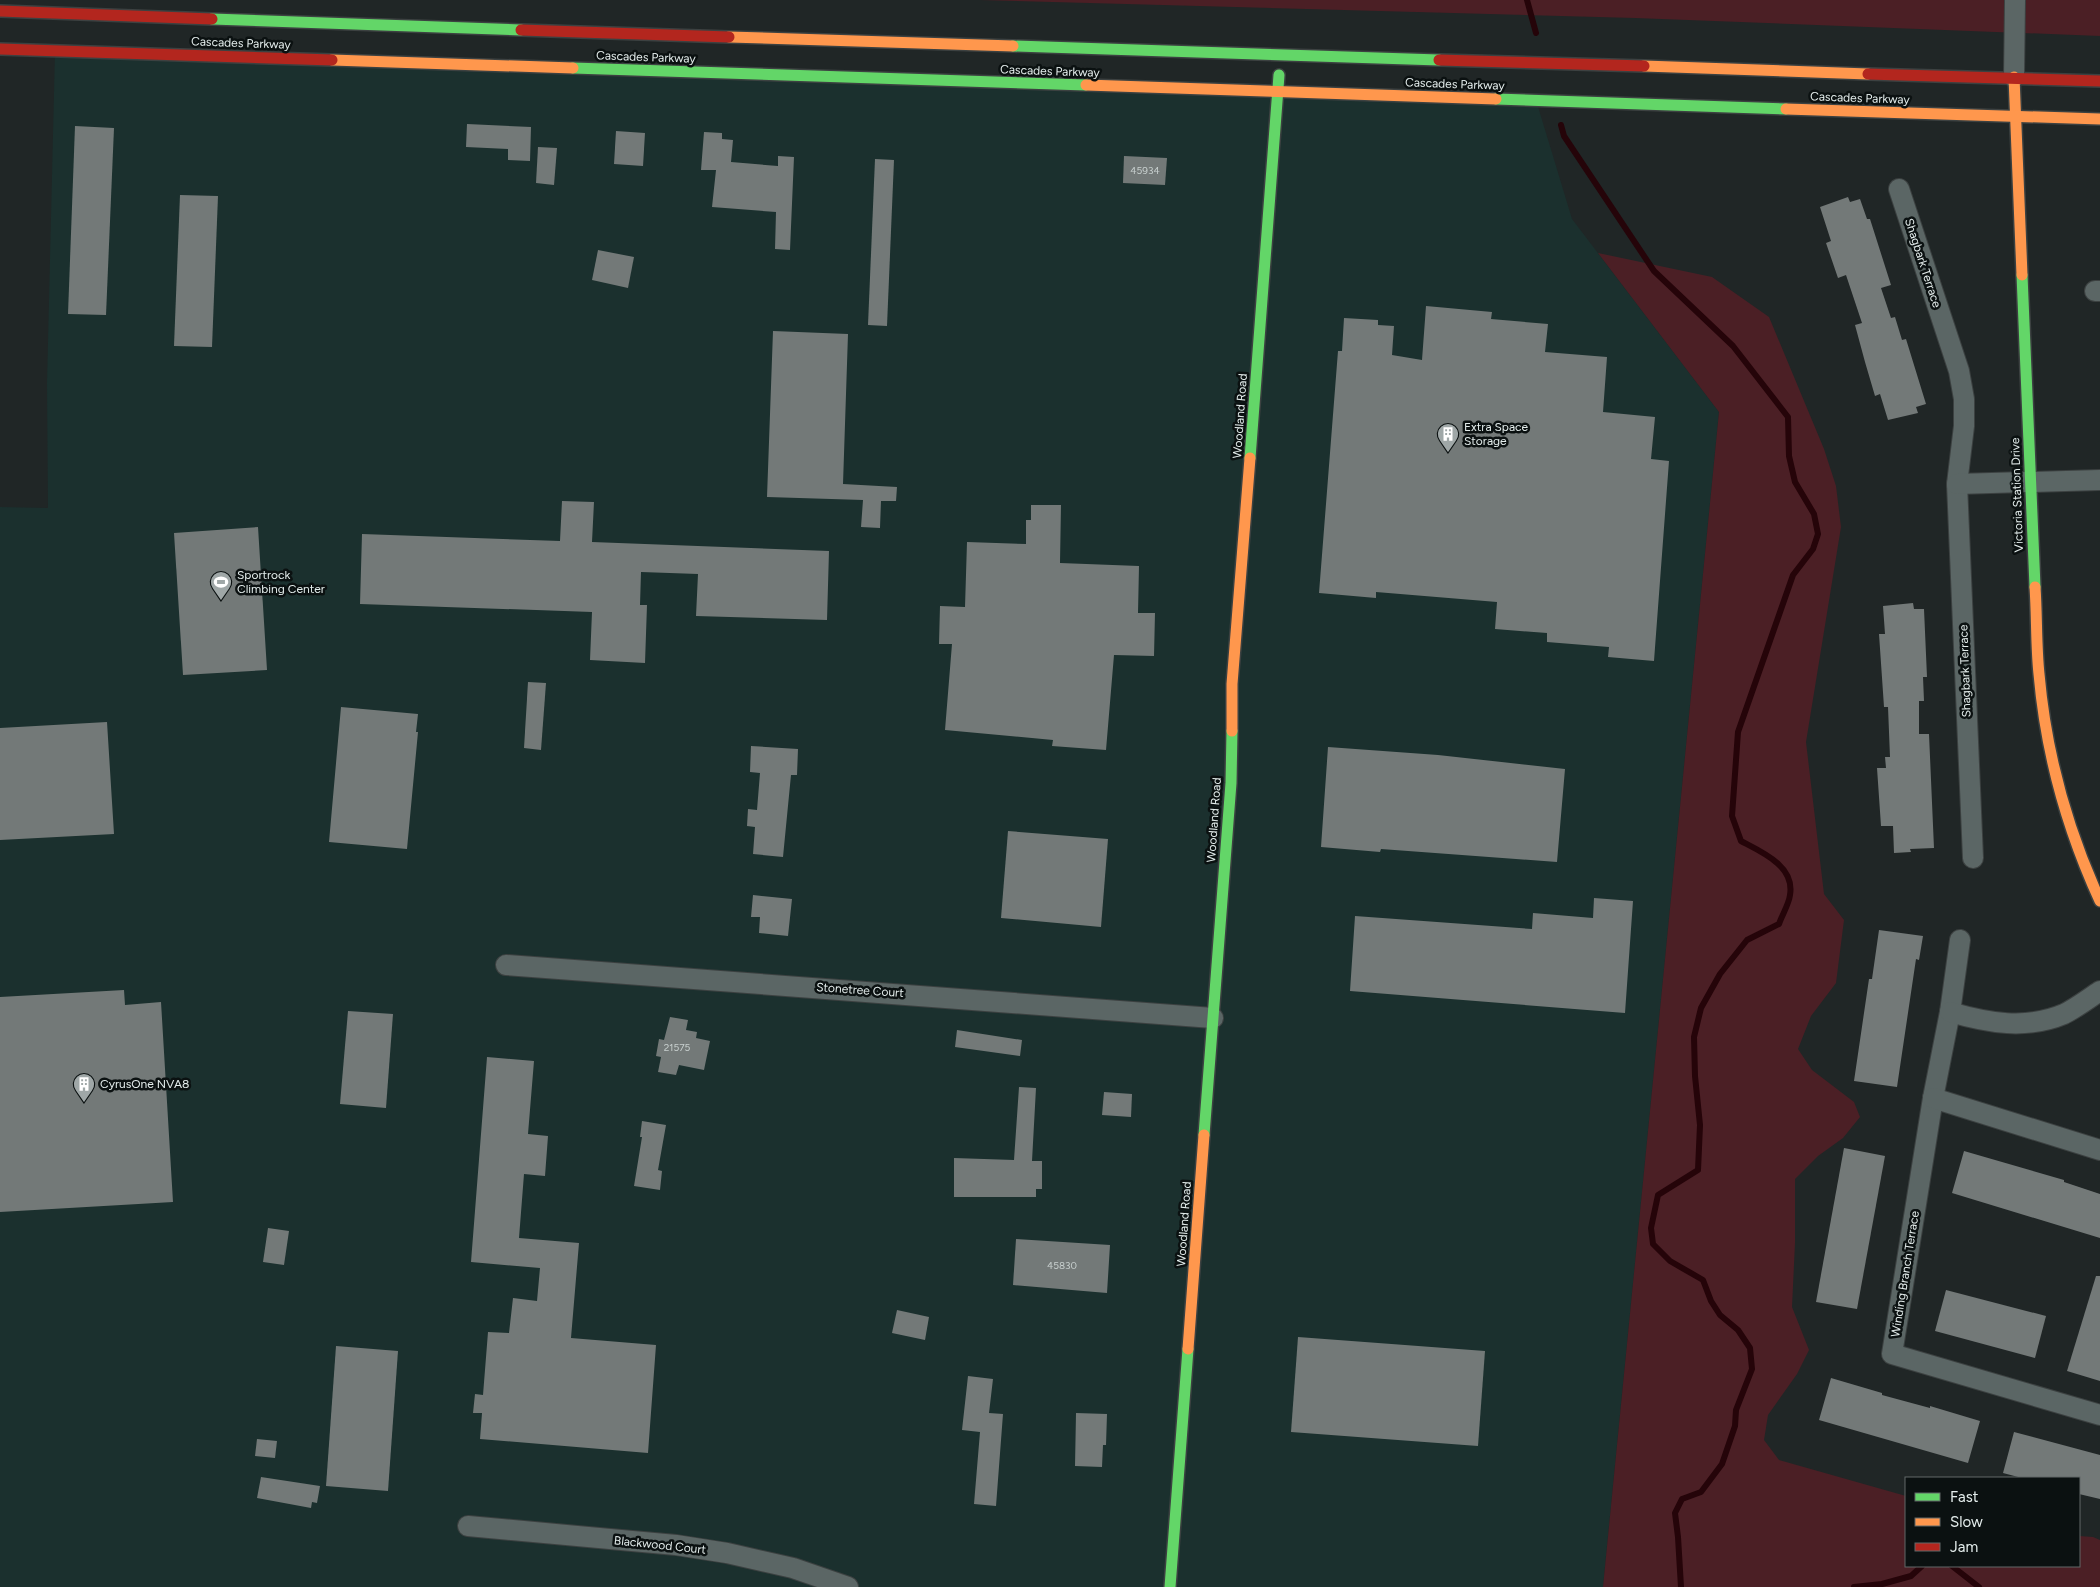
<svg xmlns="http://www.w3.org/2000/svg" width="2100" height="1587" viewBox="0 0 2100 1587" font-family="Figtree,sans-serif">
	<style>
		.built { fill: #1b302e }
		.green { fill: #4b1f25 }
		.lines { fill: none; stroke-linecap: round; stroke-linejoin: round }
		.stream { stroke: #250409; stroke-width: 6 }
		.building { fill: #737978 }
		.street-casing { stroke: #3c4141; stroke-width: 22 }
		.fast-casing { stroke: #3c4141; stroke-width: 14 }
		.slow-casing { stroke: #3c4141; stroke-width: 14 }
		.jam-casing { stroke: #3c4141; stroke-width: 14 }
		.street { stroke: #5b6665; stroke-width: 20 }
		.fast { stroke: #63d668; stroke-width: 11 }
		.slow { stroke: #ff974d; stroke-width: 11 }
		.jam { stroke: #b3261e; stroke-width: 11 }
		.labels { text-anchor: middle; stroke-width: 5; stroke-linejoin: round; paint-order: stroke }
		.number-label { font-size: 10px; fill: #c8d0cf }
		.street-label { font-size: 12px; fill: #e4edec; stroke: #0b1111 }
		.poi-label { font-size: 12px; fill: #e4edec; stroke: #0b1111; text-anchor: start }
	</style>
	<rect width="100%" height="100%" fill="#202626"/>
	<!-- built -->
	<path class="built" d="M55,51L1536,100L1572,219L1719,412L1603,1587H0V507L48,508L47,384Z"/>
	<!-- green -->
	<g class="green">
		<path d="M980,0H2100V36L1635,18Z"/>
		<path d="M1598,253L1712,277L1769,317L1824,449L1836,486L1841,527L1806,742L1824,894L1844,920L1836,983L1811,1016L1798,1049L1812,1070L1854,1102L1860,1117L1843,1138L1818,1156L1795,1179V1243L1792,1307L1809,1350L1797,1374L1768,1415L1764,1440L1779,1460L1906,1496V1566H2079V1536L2093,1537L2100,1540V1587H1603L1719,412Z"/>
	</g>
	<g class="lines">
		<!-- stream -->
		<g class="stream">
			<path d="M1527,0L1536,33"/>
			<path d="M1561,125L1564,136L1654,271L1733,346L1788,417L1789,456L1795,482L1814,514L1818,534L1813,549L1793,575L1738,732L1732,816L1741,841C1762,852 1795,866 1790,895C1789,904 1782,915 1779,924L1747,940L1720,974L1701,1008L1694,1037L1695,1076L1700,1125L1698,1170L1658,1195L1651,1228L1653,1244L1670,1261L1703,1280L1711,1301L1720,1315L1738,1330L1750,1348L1752,1369L1736,1410L1735,1426L1722,1464L1701,1492L1682,1499L1675,1513L1678,1537L1681,1587"/>
			<path d="M1952,1566L1979,1587"/>
			<path d="M1854,1587L1882,1584L1911,1576L1922,1566"/>
		</g>
	</g>
	<!-- building -->
	<g class="building">
		<path d="M467,124L531,127L530,161L508,160V149L466,147Z"/>
		<path d="M75,126L114,128L106,315L68,314Z"/>
		<path d="M616,131L645,133L643,166L614,164Z"/>
		<path d="M704,132L722,133V139L733,140L731,162L778,166V156L794,157L790,250L775,249L776,212L712,207L716,170H701Z"/>
		<path d="M538,147L557,148L554,185L536,183Z"/>
		<path d="M1124,156L1167,158L1165,185L1123,183Z"/>
		<path d="M875,159L894,160L887,326L868,325Z"/>
		<path d="M180,195L218,196L212,347L174,346Z"/>
		<path d="M1848,197L1850,202L1860,199L1867,219H1870L1891,285L1881,288L1891,318L1895,317L1902,340L1906,339L1926,404L1916,407L1918,413L1888,420L1880,394L1875,396L1865,362L1855,325L1862,323L1846,275L1838,278L1826,243L1831,241L1820,207Z"/>
		<path d="M598,250L634,257L628,288L592,280Z"/>
		<path d="M1426,306L1492,312L1491,319L1548,324L1545,352L1607,357L1603,412L1655,417L1651,459L1669,461L1654,661L1608,657L1609,647L1547,642V633L1495,629L1497,602L1376,592V598L1319,593L1338,351H1342L1344,318L1378,320V325L1394,326L1392,355L1422,360Z"/>
		<path d="M773,331L848,334L843,484L897,487L896,501H881L880,528L861,527L863,500L767,497Z"/>
		<path d="M562,501L594,502L592,542L829,551L827,620L696,616L698,574L641,572L640,605H647L645,663L590,660L592,612L360,604L362,534L560,541Z"/>
		<path d="M1031,505H1061L1060,563L1139,566L1138,613H1155L1154,656L1114,655L1106,750L1052,746L1053,740L945,730L952,644H939L940,606L965,607L967,542L1026,544V520H1031Z"/>
		<path d="M258,527L267,670L183,675L174,533Z"/>
		<path d="M1913,603L1914,609H1924L1927,677H1923L1924,701H1919V734H1929L1934,848L1910,849L1911,852L1894,853L1893,826H1881L1877,768H1886L1885,757H1890L1888,707H1884L1879,634H1885L1883,606Z"/>
		<path d="M528,682L546,683L541,750L524,748Z"/>
		<path d="M341,707L418,714L416,732H418L407,849L329,842Z"/>
		<path d="M107,722L114,834L0,840V728Z"/>
		<path d="M751,746L798,749L797,775H791L783,857L753,854L755,827L747,826L748,809L757,810L760,773L750,772Z"/>
		<path d="M1328,747L1438,755L1565,769L1557,862L1381,849L1380,852L1321,847Z"/>
		<path d="M1008,831L1108,839L1101,927L1001,918Z"/>
		<path d="M753,895L792,899L788,936L759,933L760,917H751Z"/>
		<path d="M1594,898L1633,901L1625,1013L1350,991L1355,916L1532,929L1533,913L1593,918Z"/>
		<path d="M1879,930L1923,936L1919,960L1916,959L1897,1087L1854,1081L1869,979H1872Z"/>
		<path d="M124,990L125,1005L161,1002L173,1202L0,1212V997Z"/>
		<path d="M348,1011L393,1014L386,1108L340,1104Z"/>
		<path d="M670,1017L688,1020L686,1030L697,1032L696,1038L710,1041L704,1070L679,1065L676,1075L658,1072L661,1057L656,1056L659,1039L664,1040Z"/>
		<path d="M957,1030L1022,1040L1020,1056L955,1047Z"/>
		<path d="M487,1057L534,1061L528,1134L548,1136L545,1176L524,1174L519,1238L579,1243L571,1338L656,1345L648,1453L480,1439L482,1413H473L475,1394L483,1395L488,1332L509,1333L513,1298L537,1301L540,1268L471,1262Z"/>
		<path d="M1019,1087L1036,1088L1032,1161H1042V1189H1036V1197H954V1158L1014,1160Z"/>
		<path d="M1104,1092L1132,1094L1131,1117L1102,1115Z"/>
		<path d="M642,1121L666,1125L658,1170L662,1171L660,1190L634,1186L642,1137H640Z"/>
		<path d="M1844,1148L1885,1156L1857,1309L1816,1302Z"/>
		<path d="M1964,1151L2064,1180V1182L2100,1194V1238L1952,1193Z"/>
		<path d="M268,1228L289,1231L284,1265L263,1262Z"/>
		<path d="M1016,1239L1110,1245L1107,1293L1013,1285Z"/>
		<path d="M2096,1276H2100V1381L2067,1371Z"/>
		<path d="M1946,1290L2046,1316L2035,1358L1935,1331Z"/>
		<path d="M897,1310L929,1317L925,1340L892,1333Z"/>
		<path d="M1298,1337L1485,1351L1478,1446L1291,1432Z"/>
		<path d="M336,1346L398,1351L388,1491L326,1486Z"/>
		<path d="M968,1376L993,1379L989,1413L1003,1414L996,1506L974,1504L980,1432L962,1430Z"/>
		<path d="M1831,1378L1882,1393V1395L1930,1408V1406L1980,1421L1968,1463L1819,1420Z"/>
		<path d="M1076,1413L1107,1414L1106,1445H1103L1102,1467L1075,1466Z"/>
		<path d="M2014,1432L2100,1455V1499L2079,1494V1478H2022L2003,1473Z"/>
		<path d="M257,1439L277,1441L275,1458L255,1456Z"/>
		<path d="M261,1477L320,1486L317,1503L312,1502L311,1508L257,1498Z"/>
	</g>
	<g class="lines">
		<!-- street casing -->
		<g class="street-casing">
			<g id="street">
				<path d="M2014,77L2015,0"/>
				<path d="M1899,189L1959,371L1964,399V426L1957,484L1973,858"/>
				<path d="M2095,291H2100"/>
				<path d="M1957,484L2100,480"/>
				<path d="M1960,940L1950,1012L1933,1098L1892,1354L2100,1415"/>
				<path d="M506,965L1213,1018"/>
				<path d="M1950,1012C1988,1023 2026,1030 2064,1014C2076,1008 2088,999 2100,991"/>
				<path d="M1933,1098L2100,1150"/>
				<path d="M468,1526L676,1545L727,1553L793,1568L848,1587"/>
			</g>
		</g>
		<!-- fast casing -->
		<g class="fast-casing">
			<g id="fast">
				<path d="M212,19L521,30"/>
				<path d="M1013,46L1439,60"/>
				<path d="M573,68L1086,85"/>
				<path d="M1496,99L1786,109"/>
				<path d="M2022,275L2035,587"/>
				<path d="M1250,458L1279,75"/>
				<path d="M1204,1135L1231,783L1232,731"/>
				<path d="M1170,1587L1188,1349"/>
			</g>
		</g>
		<!-- slow casing -->
		<g class="slow-casing">
			<g id="slow">
				<path d="M729,37L1013,46"/>
				<path d="M332,60L573,68"/>
				<path d="M1644,66L1868,74"/>
				<path d="M2014,77L2022,275"/>
				<path d="M1086,85L1496,99"/>
				<path d="M1786,109L2100,119"/>
				<path d="M2035,587C2037,616 2036,646 2039,674C2046,754 2067,829 2100,901"/>
				<path d="M1232,731V684L1250,458"/>
				<path d="M1188,1349L1204,1135"/>
			</g>
		</g>
		<!-- jam casing -->
		<g class="jam-casing">
			<g id="jam">
				<path d="M0,11L212,19"/>
				<path d="M521,30L729,37"/>
				<path d="M0,49L332,60"/>
				<path d="M1439,60L1644,66"/>
				<path d="M1868,74L2100,81"/>
			</g>
		</g>
		<!-- street -->
		<use href="#street" class="street"/>
		<!-- fast -->
		<use href="#fast" class="fast"/>
		<!-- slow -->
		<use href="#slow" class="slow"/>
		<!-- jam -->
		<use href="#jam" class="jam"/>
	</g>
	<!-- icons -->
	<defs>
		<g id="building-pin" transform="scale(1.125)"><path d="M0 17L-7.5 6A9.5 9.5 0 1 1 7.5 6Z" fill="#9fa7a7" stroke="#0b1111"/><path d="M-4-6H4V6H1V3H-1V6H-4ZM-2.5-4.3h1.7v1.8h-1.7ZM.8-4.3h1.7v1.8H.8ZM-2.5-1h1.7V.8h-1.7ZM.8-1h1.7V.8H.8Z" fill="#fff"/></g>
		<g id="stadium-pin" transform="scale(1.125)"><path d="M0 17L-7.5 6A9.5 9.5 0 1 1 7.5 6Z" fill="#9fa7a7" stroke="#0b1111"/><path d="M0-5a6.5 5 0 1 0 0 10a6.5 5 0 1 0 0-10ZM-3.5-1.8h7v3.6h-7Z" fill="#fff"/></g>
	</defs>
	<g fill-rule="evenodd">
		<use href="#building-pin" x="1448" y="434"/>
		<use href="#stadium-pin" x="221" y="582"/>
		<use href="#building-pin" x="84" y="1084"/>
	</g>
	<g class="labels">
		<!-- number labels -->
		<g class="number-label">
			<text x="1145" y="174">45934</text>
			<text x="677" y="1051">21575</text>
			<text x="1062" y="1269">45830</text>
		</g>
		<!-- street labels -->
		<g class="street-label">
			<text transform="translate(241 43) rotate(2)" y="4">Cascades Parkway</text>
			<text transform="translate(646 57) rotate(2)" y="4">Cascades Parkway</text>
			<text transform="translate(1050 71) rotate(2)" y="4">Cascades Parkway</text>
			<text transform="translate(1455 84) rotate(2)" y="4">Cascades Parkway</text>
			<text transform="translate(1860 98) rotate(2)" y="4">Cascades Parkway</text>
			<text transform="translate(1923 263) rotate(72)" y="4">Shagbark Terrace</text>
			<text transform="translate(1240 416) rotate(-86)" y="4">Woodland Road</text>
			<text transform="translate(2017 495) rotate(-92)" y="4">Victoria Station Drive</text>
			<text transform="translate(1965 671) rotate(-92)" y="4">Shagbark Terrace</text>
			<text transform="translate(1214 820) rotate(-86)" y="4">Woodland Road</text>
			<text transform="translate(860 990) rotate(4)" y="4">Stonetree Court</text>
			<text transform="translate(1184 1224) rotate(-86)" y="4">Woodland Road</text>
			<text transform="translate(1905 1274) rotate(-81)" y="4">Winding Branch Terrace</text>
			<text transform="translate(660 1545) rotate(6)" y="4">Blackwood Court</text>
		</g>
		<!-- poi labels -->
		<g class="poi-label">
			<text x="1464" y="431">Extra Space<tspan x="1464" dy="14">Storage</tspan></text>
			<text x="237" y="579">Sportrock<tspan x="237" dy="14">Climbing Center</tspan></text>
			<text x="100" y="1088">CyrusOne NVA8</text>
		</g>
	</g>
	<!-- legend -->
	<rect x="1905" y="1477" width="175" height="90" fill="#0b1111" stroke="#626969"/>
	<rect x="1915" y="1493" width="25" height="8" fill="#63d668" stroke="#626969"/>
	<text x="1950" y="1502" font-size="15" fill="#e4edec">Fast</text>
	<rect x="1915" y="1518" width="25" height="8" fill="#ff974d" stroke="#626969"/>
	<text x="1950" y="1527" font-size="15" fill="#e4edec">Slow</text>
	<rect x="1915" y="1543" width="25" height="8" fill="#b3261e" stroke="#626969"/>
	<text x="1950" y="1552" font-size="15" fill="#e4edec">Jam</text>
</svg>
